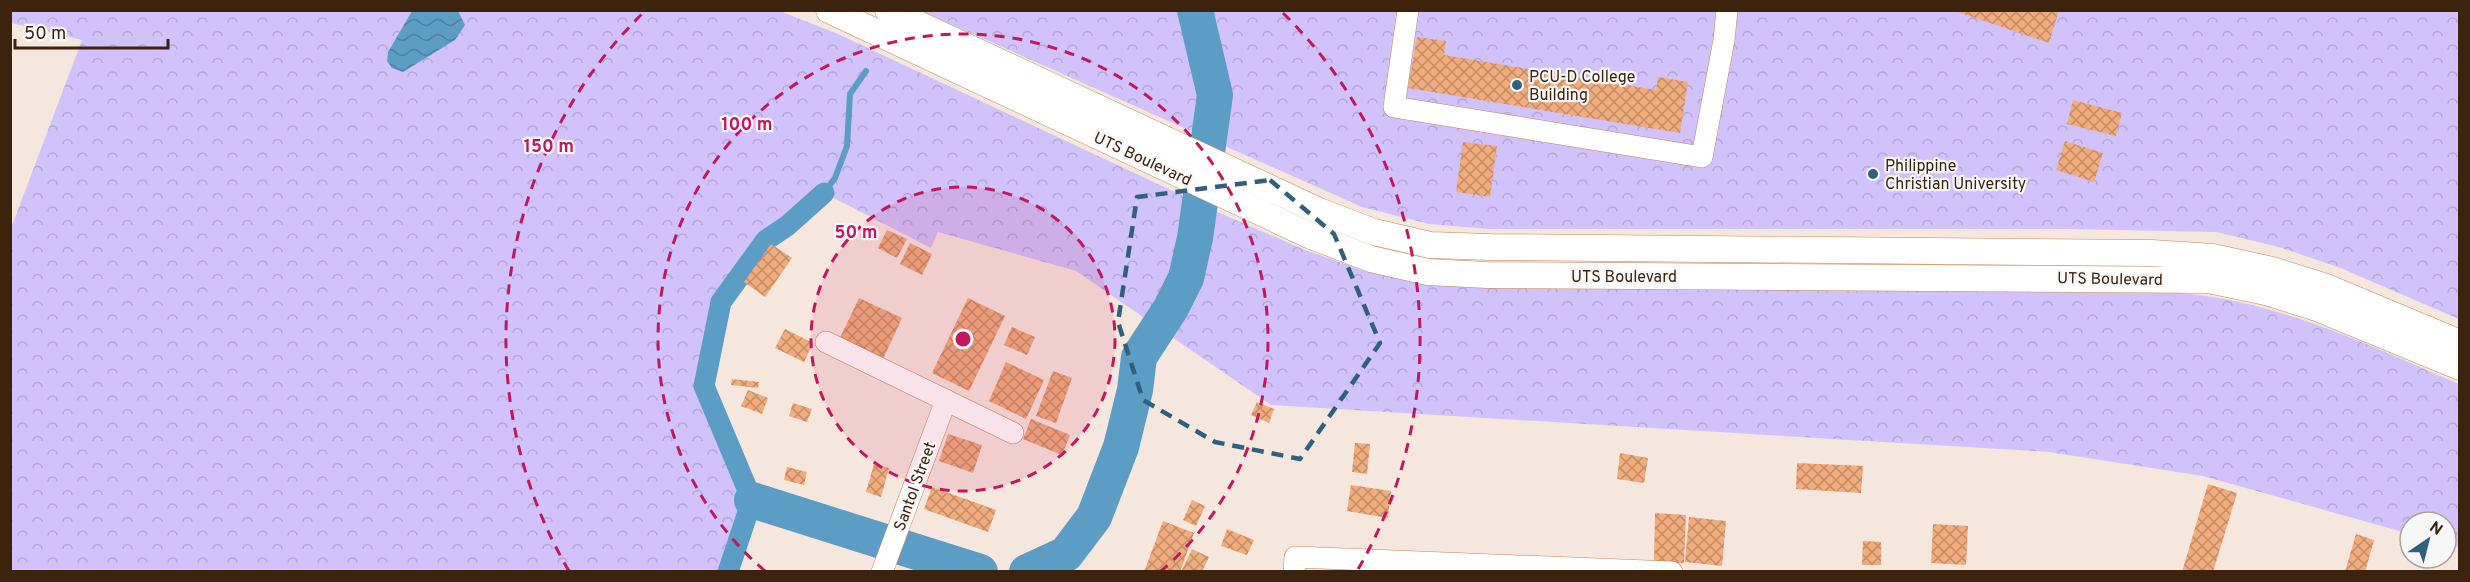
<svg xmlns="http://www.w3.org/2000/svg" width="2470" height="582" viewBox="0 0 2470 582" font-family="Overpass,sans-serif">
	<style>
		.forest { fill: url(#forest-crowns) }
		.water { fill: url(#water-waves) }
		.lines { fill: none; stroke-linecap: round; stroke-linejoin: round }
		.stream { stroke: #5c9dc5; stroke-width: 6 }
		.canal { stroke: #5c9dc5; stroke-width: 21 }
		.river { stroke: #5c9dc5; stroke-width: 36 }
		.building { fill: url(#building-cross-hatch) }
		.minor-casing { stroke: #c58555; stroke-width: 22 }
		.major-casing { stroke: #c58555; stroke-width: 27 }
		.minor { stroke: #fff; stroke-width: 21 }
		.major { stroke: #fff; stroke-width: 26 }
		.marked { fill: none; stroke: #2f617e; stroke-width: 4.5; stroke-dasharray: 12 8; stroke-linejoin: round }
		.ring { fill: none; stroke: #c2185b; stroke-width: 3; stroke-dasharray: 10 8 }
		.poi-dot { fill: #2f617e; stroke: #f7f7f7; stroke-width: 2 }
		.labels { text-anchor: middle; stroke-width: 4.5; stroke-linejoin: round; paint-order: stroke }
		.poi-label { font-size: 16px; fill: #3d220e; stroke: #f7f7f7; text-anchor: start }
		.street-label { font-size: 16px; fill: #3d220e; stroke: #f7f7f7 }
		.centre { fill: #c2185b; stroke: #f7f7f7; stroke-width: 3 }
		.ring-label { font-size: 18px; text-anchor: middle; font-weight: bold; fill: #c2185b; stroke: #f7f7f7; stroke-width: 4.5; stroke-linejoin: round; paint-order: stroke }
	</style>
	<defs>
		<pattern id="forest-crowns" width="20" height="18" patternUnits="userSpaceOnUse" patternTransform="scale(1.5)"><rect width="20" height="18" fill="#d1c2fb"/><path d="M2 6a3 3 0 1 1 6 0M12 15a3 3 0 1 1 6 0" fill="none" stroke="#b4a6d6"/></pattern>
		<pattern id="water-waves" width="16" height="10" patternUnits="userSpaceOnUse" patternTransform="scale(1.5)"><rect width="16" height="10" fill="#5c9dc5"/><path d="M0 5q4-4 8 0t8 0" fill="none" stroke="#4d809e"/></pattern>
		<pattern id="building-cross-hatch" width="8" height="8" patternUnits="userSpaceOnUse" patternTransform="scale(1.5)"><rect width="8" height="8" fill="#f0ac7c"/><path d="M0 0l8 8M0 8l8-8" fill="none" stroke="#c48c64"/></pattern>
	</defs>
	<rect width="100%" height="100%" fill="#f5e7dd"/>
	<!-- forest -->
	<g class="forest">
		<path d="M11,11H780L838,34L1222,214L1305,250L1369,272L1486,288L2179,293C2279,301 2368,345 2459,384V547L2446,544V522H2410V534L2203,476L2049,452L1271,405L1076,271L938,232L931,248L824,193L787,226L766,240L721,302L704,386L752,500L728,571H11L10,231L82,40L11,23Z"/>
		<path d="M921,11H2459V319L2338,267L2279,247L2216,232L2066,229H1489L1429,224L1362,207Z"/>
	</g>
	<!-- water -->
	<path class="water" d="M412,11H458L465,25L455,40L403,72L392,68L387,61L388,52Z"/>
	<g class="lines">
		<!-- stream -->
		<path class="stream" d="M824,193L835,178L847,146L850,94L866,71"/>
		<!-- canal -->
		<path class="canal" d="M728,572L752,500L704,386L721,302L766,240L787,226L824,193"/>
		<!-- river -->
		<g class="river">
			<path d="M752,500L980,572"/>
			<path d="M1027,572L1066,554L1094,517L1121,447L1135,390L1139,357L1171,308L1186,278L1195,238L1215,95L1195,10"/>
		</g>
	</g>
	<!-- building -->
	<g class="building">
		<path d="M1952,10H2059L2049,43Z"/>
		<path d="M1417,37L1446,41L1444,55L1656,90L1658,77L1688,82L1680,133L1408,88Z"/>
		<path d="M2073,100L2122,113L2116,136L2067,124Z"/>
		<path d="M2065,141L2103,153L2094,182L2056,170Z"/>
		<path d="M1463,142L1497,146L1490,197L1456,192Z"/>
		<path d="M887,230L907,239L897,258L878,248Z"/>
		<path d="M910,243L932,254L922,275L900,264Z"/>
		<path d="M771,244L792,258L765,297L744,282Z"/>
		<path d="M859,298L902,318L883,359L840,338Z"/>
		<path d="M968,298L1005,316L969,391L932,373Z"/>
		<path d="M1012,327L1035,337L1027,355L1004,345Z"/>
		<path d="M785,329L813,343L804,362L775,348Z"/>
		<path d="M1006,362L1044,380L1026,419L989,401Z"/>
		<path d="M1053,371L1072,378L1056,423L1036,416Z"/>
		<path d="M732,379L759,382L758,388L731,385Z"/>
		<path d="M748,390L768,398L762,414L741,406Z"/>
		<path d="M1257,402L1274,409L1269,423L1251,415Z"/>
		<path d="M793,403L812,409L807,422L789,416Z"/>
		<path d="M1031,419L1070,435L1062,455L1023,439Z"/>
		<path d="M948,434L982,445L973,473L939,461Z"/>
		<path d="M1355,443L1370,444L1367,474L1352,472Z"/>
		<path d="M1620,453L1648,458L1644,483L1617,479Z"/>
		<path d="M1797,463L1863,466L1861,493L1796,489Z"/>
		<path d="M874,464L889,468L881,497L866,492Z"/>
		<path d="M787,467L807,472L804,485L784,480Z"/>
		<path d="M2208,484L2237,493L2213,572H2182Z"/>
		<path d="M1351,485L1391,491L1388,518L1347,511Z"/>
		<path d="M932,487L996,510L988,532L924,509Z"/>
		<path d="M1192,500L1205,506L1196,526L1183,520Z"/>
		<path d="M1655,513L1686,515L1684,563L1654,562Z"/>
		<path d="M1689,517L1726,521L1722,566L1685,562Z"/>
		<path d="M1163,521L1194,533L1180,572H1144Z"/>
		<path d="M1933,524L1968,526L1966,565L1931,563Z"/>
		<path d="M1227,529L1254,540L1247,555L1221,546Z"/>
		<path d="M2356,534L2374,540L2365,572H2345Z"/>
		<path d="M1863,541L1881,542V565H1862Z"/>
		<path d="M1192,549L1209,557L1202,572H1181Z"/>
	</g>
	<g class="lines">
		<!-- minor casing -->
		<g class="minor-casing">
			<g id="minor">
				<path d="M1408,10L1394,107L1702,157L1724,40L1727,10"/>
				<path d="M826,342L1013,433"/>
				<path d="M882,572L946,400"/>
				<path d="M1294,572L1295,557L1672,572"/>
			</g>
		</g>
		<!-- major casing -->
		<g class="major-casing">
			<g id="major">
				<path d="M829,10L1311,236L1371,259L1428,272L1487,275L2208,280L2266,292L2317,308L2460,367"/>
				<path d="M888,10L1319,211L1374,232L1430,245L1490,247L2152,253L2213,257L2272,270L2326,287L2460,343"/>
			</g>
		</g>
		<!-- minor -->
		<use href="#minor" class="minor"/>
		<!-- major -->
		<use href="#major" class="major"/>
	</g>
	<!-- marked area -->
	<path class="marked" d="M1270,180L1334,234L1380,343L1300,459L1215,442L1143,400L1118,322L1137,197Z"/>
	<!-- distance rings -->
	<circle cx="963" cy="339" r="152" fill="#c2185b" fill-opacity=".12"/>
	<g class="ring">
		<circle cx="963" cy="339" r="152"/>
		<path d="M765 571A305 305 0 1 1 1161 571"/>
		<path d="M569 571A457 457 0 0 1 643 13M1283 13A457 457 0 0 1 1357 571"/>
	</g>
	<!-- markers -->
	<g class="poi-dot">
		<circle cx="1517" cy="85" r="6"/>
		<circle cx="1873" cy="174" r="6"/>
	</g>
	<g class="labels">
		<!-- poi labels -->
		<g class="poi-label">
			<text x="1529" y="82">PCU-D College<tspan x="1529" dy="18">Building</tspan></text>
			<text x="1885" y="171">Philippine<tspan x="1885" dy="18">Christian University</tspan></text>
		</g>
		<!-- street labels -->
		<g class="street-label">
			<text transform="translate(1143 158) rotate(25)" y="6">UTS Boulevard</text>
			<text x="1624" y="282">UTS Boulevard</text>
			<text transform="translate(2110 278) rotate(1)" y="6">UTS Boulevard</text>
			<text transform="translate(914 486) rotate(-70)" y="6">Santol Street</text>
		</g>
	</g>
	<circle cx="963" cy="339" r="9" class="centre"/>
	<g class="ring-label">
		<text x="747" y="130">100 m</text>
		<text x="549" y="152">150 m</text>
		<text x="856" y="238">50 m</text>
	</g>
	<!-- border -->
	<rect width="2470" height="582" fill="none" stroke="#3d220e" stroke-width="24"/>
	<!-- north arrow -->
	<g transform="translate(2428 540) rotate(35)"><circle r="28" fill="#f7f7f7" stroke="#ada29a" stroke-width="1.5"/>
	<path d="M0-4.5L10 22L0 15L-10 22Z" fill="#2f617e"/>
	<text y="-9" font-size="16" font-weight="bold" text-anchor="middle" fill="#3d220e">N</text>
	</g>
	<!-- scale -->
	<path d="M15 39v9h153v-9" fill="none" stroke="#3d220e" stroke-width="3"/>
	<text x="24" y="39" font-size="18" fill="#3d220e" stroke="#f7f7f7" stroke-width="4.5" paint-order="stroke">50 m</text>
</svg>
